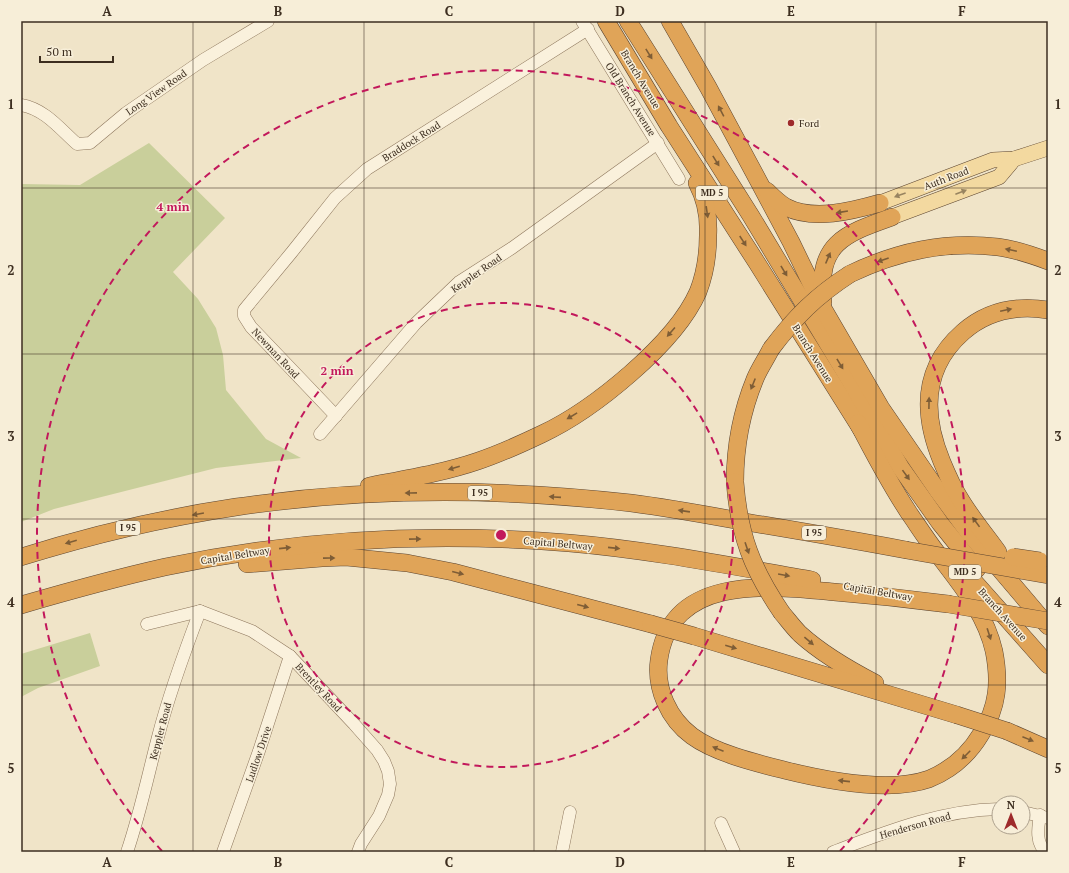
<svg xmlns="http://www.w3.org/2000/svg" width="1069" height="873" viewBox="0 0 1069 873" font-family="'PT Serif',serif">
	<style>
		.green { fill: #c9cf9b }
		.lines { fill: none; stroke-linecap: round; stroke-linejoin: round }
		.minor-casing { stroke: #8d765c; stroke-width: 13 }
		.major-casing { stroke: #5b4430; stroke-width: 16 }
		.highway-casing { stroke: #5b4430; stroke-width: 18 }
		.minor { stroke: #faf1dc; stroke-width: 12 }
		.major { stroke: #f3d9a0; stroke-width: 15 }
		.highway { stroke: #e0a458; stroke-width: 17 }
		.highway-bridge-casing { stroke: #5b4430; stroke-width: 18; stroke-linecap: butt }
		.highway-bridge { stroke: #e0a458; stroke-width: 17 }
		.oneway { fill: #7e5d36 }
		.oneway2 { fill: #988460 }
		.grid { fill: none; stroke: #3d2e20; stroke-width: 1; stroke-opacity: 0.55 }
		.ring { fill: none; stroke: #c2185b; stroke-width: 2; stroke-dasharray: 7 5 }
		.poi-dot { fill: #9e2a2b; stroke: #f7eed8; stroke-width: 1.5 }
		.labels { text-anchor: middle; stroke-width: 3; stroke-linejoin: round; paint-order: stroke }
		.shield { fill: #f7eed8; stroke: #756857; stroke-width: 1 }
		.shield-label { font-size: 9px; font-weight: bold; fill: #3d2e20 }
		.street-label { font-size: 10px; fill: #3d2e20; stroke: #f7eed8 }
		.poi-label { font-size: 10px; fill: #3d2e20; stroke: #f7eed8; text-anchor: start }
		.centre { fill: #c2185b; stroke: #f7eed8; stroke-width: 2 }
		.ring-label { font-size: 12px; text-anchor: middle; font-weight: bold; fill: #c2185b; stroke: #f7eed8; stroke-width: 3; stroke-linejoin: round; paint-order: stroke }
		.neatline { fill: none; stroke: #3d2e20; stroke-width: 1.5 }
		.grid-label { font-size: 13px; text-anchor: middle; font-weight: bold; fill: #3d2e20 }
	</style>
	<rect width="100%" height="100%" fill="#f0e4c8"/>
	<!-- green -->
	<g class="green">
		<path d="M149,143L225,218L173,272L198,299L216,328L223,355L226,390L266,439L301,458L216,468L54,509L21,522V184L80,185Z"/>
		<path d="M90,633L100,666L38,688L21,697V654Z"/>
	</g>
	<g class="lines">
		<!-- minor casing -->
		<g class="minor-casing">
			<g id="minor">
				<path d="M582,21L679,179"/>
				<path d="M21,105C45,109 60,129 77,144L90,143L126,113L203,60L268,21"/>
				<path d="M336,416L251,327L244,316V310L292,252L335,198L367,169L588,29"/>
				<path d="M320,434L416,323L459,282L512,248L658,143"/>
				<path d="M147,624L200,611L252,631L290,656L354,724L377,750L384,761L388,771L390,784L388,795L379,816L361,844L358,852"/>
				<path d="M1023,812L1048,818"/>
				<path d="M1040,815C1038,827 1035,845 1047,852"/>
				<path d="M721,823L734,852"/>
				<path d="M127,852C140,814 148,775 158,737C169,694 184,653 200,611"/>
				<path d="M223,852L259,751L290,656"/>
				<path d="M562,852L570,812"/>
				<path d="M833,852C886,832 941,810 999,809"/>
			</g>
		</g>
		<!-- major casing -->
		<g class="major-casing">
			<g id="major">
				<path d="M880,203L993,160L1014,159L1048,148"/>
				<path d="M892,217L999,177L1014,159"/>
			</g>
		</g>
		<!-- highway casing -->
		<g class="highway-casing">
			<g id="highway">
				<path d="M606,21L669,126L757,263L863,432"/>
				<path d="M628,21L751,216L857,392L901,468L940,523L977,569"/>
				<path d="M670,21L708,87L759,182L791,242L824,310L881,408L938,491L969,533L1048,626"/>
				<path d="M767,191C773,197 779,203 786,207C813,221 852,211 880,203"/>
				<path d="M850,274C898,251 945,241 998,247C1015,249 1032,255 1048,261"/>
				<path d="M823,302C817,243 844,234 892,217"/>
				<path d="M858,423C874,454 890,484 909,513C918,526 927,540 937,553C960,584 985,612 994,651C1000,682 998,707 981,734C969,754 951,770 929,779C889,793 824,780 784,770C756,763 715,753 692,736C669,719 655,689 659,660C671,573 771,586 834,592C872,595 910,599 948,604"/>
				<path d="M735,482C735,447 741,413 755,379C759,369 766,359 771,349"/>
				<path d="M369,486C405,479 443,473 478,461C499,454 521,444 542,434C593,410 675,344 698,292C705,274 708,254 708,235C709,216 706,200 697,183"/>
				<path d="M998,552C985,534 970,516 959,497C952,486 947,474 942,462C922,414 922,368 963,332C987,311 1017,305 1048,310"/>
				<path d="M21,557C91,535 163,518 236,507C366,488 500,488 631,503C670,508 708,515 746,522C800,531 853,540 906,550"/>
				<path d="M247,564L322,558L346,557L407,563L453,572L651,624"/>
				<path d="M962,568L1048,665"/>
				<path d="M21,605C69,591 116,578 165,567C297,539 435,532 569,543C651,550 731,566 812,580"/>
				<path d="M782,613C788,620 793,627 800,634C822,654 848,669 875,683"/>
				<path d="M694,636L957,715"/>
				<path d="M1007,731L1048,749"/>
			</g>
		</g>
		<!-- minor -->
		<use href="#minor" class="minor"/>
		<!-- major -->
		<use href="#major" class="major"/>
		<!-- highway -->
		<use href="#highway" class="highway"/>
		<!-- highway-bridge casing -->
		<g class="highway-bridge-casing">
			<g id="highway-bridge">
				<path d="M771,349C795,317 816,296 850,274"/>
				<path d="M735,482C739,535 752,569 782,613"/>
				<path d="M906,550L1048,575"/>
				<path d="M1013,557L1040,561"/>
				<path d="M948,604L1048,621"/>
				<path d="M651,624L694,636"/>
				<path d="M957,715L1007,731"/>
			</g>
		</g>
		<!-- highway-bridge -->
		<use href="#highway-bridge" class="highway-bridge"/>
	</g>
	<!-- one-way arrows -->
	<defs><path id="oneway-solid" d="M-6-.8H1V-3.2L6.5 0L1 3.2V.8H-6Z"/></defs>
	<g class="oneway">
		<use href="#oneway-solid" transform="translate(649 54) rotate(58)"/>
		<use href="#oneway-solid" transform="translate(721 111) rotate(-118)"/>
		<use href="#oneway-solid" transform="translate(716 161) rotate(58)"/>
		<use href="#oneway-solid" transform="translate(707 212) rotate(82)"/>
		<use href="#oneway-solid" transform="translate(842 212) rotate(171)"/>
		<use href="#oneway-solid" transform="translate(743 241) rotate(57)"/>
		<use href="#oneway-solid" transform="translate(1011 250) rotate(-168)"/>
		<use href="#oneway-solid" transform="translate(828 258) rotate(-67)"/>
		<use href="#oneway-solid" transform="translate(883 260) rotate(161)"/>
		<use href="#oneway-solid" transform="translate(784 271) rotate(59)"/>
		<use href="#oneway-solid" transform="translate(1006 310) rotate(-12)"/>
		<use href="#oneway-solid" transform="translate(671 332) rotate(131)"/>
		<use href="#oneway-solid" transform="translate(840 364) rotate(59)"/>
		<use href="#oneway-solid" transform="translate(753 384) rotate(112)"/>
		<use href="#oneway-solid" transform="translate(929 403) rotate(-89)"/>
		<use href="#oneway-solid" transform="translate(572 416) rotate(149)"/>
		<use href="#oneway-solid" transform="translate(454 468) rotate(164)"/>
		<use href="#oneway-solid" transform="translate(906 475) rotate(54)"/>
		<use href="#oneway-solid" transform="translate(411 493) rotate(179)"/>
		<use href="#oneway-solid" transform="translate(555 497) rotate(-176)"/>
		<use href="#oneway-solid" transform="translate(684 511) rotate(-172)"/>
		<use href="#oneway-solid" transform="translate(198 514) rotate(170)"/>
		<use href="#oneway-solid" transform="translate(976 522) rotate(-126)"/>
		<use href="#oneway-solid" transform="translate(415 539) rotate(-1)"/>
		<use href="#oneway-solid" transform="translate(71 542) rotate(164)"/>
		<use href="#oneway-solid" transform="translate(285 548) rotate(-6)"/>
		<use href="#oneway-solid" transform="translate(614 548) rotate(6)"/>
		<use href="#oneway-solid" transform="translate(747 548) rotate(71)"/>
		<use href="#oneway-solid" transform="translate(329 558) rotate(-1)"/>
		<use href="#oneway-solid" transform="translate(458 573) rotate(14)"/>
		<use href="#oneway-solid" transform="translate(784 575) rotate(10)"/>
		<use href="#oneway-solid" transform="translate(583 606) rotate(15)"/>
		<use href="#oneway-solid" transform="translate(989 634) rotate(72)"/>
		<use href="#oneway-solid" transform="translate(809 641) rotate(40)"/>
		<use href="#oneway-solid" transform="translate(731 647) rotate(16)"/>
		<use href="#oneway-solid" transform="translate(1028 739) rotate(22)"/>
		<use href="#oneway-solid" transform="translate(718 749) rotate(-158)"/>
		<use href="#oneway-solid" transform="translate(966 755) rotate(135)"/>
		<use href="#oneway-solid" transform="translate(844 781) rotate(-174)"/>
	</g>
	<g class="oneway2">
		<use href="#oneway-solid" transform="translate(961 192) rotate(-21)"/>
		<use href="#oneway-solid" transform="translate(900 195) rotate(160)"/>
	</g>
	<!-- grid -->
	<path class="grid" d="M193,21V852M364,21V852M534,21V852M705,21V852M876,21V852M21,188H1048M21,354H1048M21,519H1048M21,685H1048"/>
	<!-- distance rings -->
	<g class="ring">
		<circle cx="501" cy="535" r="232"/>
		<path d="M162 851A464 464 0 1 1 840 851"/>
	</g>
	<!-- markers -->
	<circle class="poi-dot" cx="791" cy="123" r="4"/>
	<g class="labels">
		<!-- shield labels -->
		<g class="shield">
			<rect x="696" y="186" width="32" height="14" rx="3"/>
			<rect x="468" y="486" width="24" height="14" rx="3"/>
			<rect x="116" y="521" width="24" height="14" rx="3"/>
			<rect x="802" y="526" width="24" height="14" rx="3"/>
			<rect x="949" y="565" width="32" height="14" rx="3"/>
		</g>
		<g class="shield-label">
			<text x="712" y="196">MD 5</text>
			<text x="480" y="496">I 95</text>
			<text x="128" y="531">I 95</text>
			<text x="814" y="536">I 95</text>
			<text x="965" y="575">MD 5</text>
		</g>
		<!-- street labels -->
		<g class="street-label">
			<text transform="translate(641 79) rotate(59)" y="4">Branch Avenue</text>
			<text transform="translate(156 92) rotate(-35)" y="4">Long View Road</text>
			<text transform="translate(631 99) rotate(58)" y="4">Old Branch Avenue</text>
			<text transform="translate(411 141) rotate(-32)" y="4">Braddock Road</text>
			<text transform="translate(946 178) rotate(-21)" y="4">Auth Road</text>
			<text transform="translate(476 273) rotate(-35)" y="4">Keppler Road</text>
			<text transform="translate(276 353) rotate(47)" y="4">Newman Road</text>
			<text transform="translate(813 353) rotate(58)" y="4">Branch Avenue</text>
			<text transform="translate(558 543) rotate(5)" y="4">Capital Beltway</text>
			<text transform="translate(235 555) rotate(-9)" y="4">Capital Beltway</text>
			<text transform="translate(878 591) rotate(10)" y="4">Capital Beltway</text>
			<text transform="translate(1003 614) rotate(48)" y="4">Branch Avenue</text>
			<text transform="translate(319 687) rotate(47)" y="4">Brentley Road</text>
			<text transform="translate(160 731) rotate(-75)" y="4">Keppler Road</text>
			<text transform="translate(258 754) rotate(-71)" y="4">Ludlow Drive</text>
			<text transform="translate(915 825) rotate(-16)" y="4">Henderson Road</text>
		</g>
		<!-- poi labels -->
		<g class="poi-label">
			<text x="799" y="127">Ford</text>
		</g>
	</g>
	<circle cx="501" cy="535" r="6" class="centre"/>
	<g class="ring-label">
		<text x="173" y="211">4 min</text>
		<text x="337" y="375">2 min</text>
	</g>
	<!-- border -->
	<rect width="1069" height="873" fill="none" stroke="#f7eed8" stroke-width="44"/>
	<!-- north arrow -->
	<g transform="translate(1011 815)"><circle r="19" fill="#f7eed8" stroke="#ada18e"/>
	<path d="M0-3L7 15L0 10L-7 15Z" fill="#9e2a2b"/>
	<text y="-6" font-size="11" font-weight="bold" text-anchor="middle" fill="#3d2e20">N</text>
	</g>
	<!-- scale -->
	<path d="M40 56v6h73v-6" fill="none" stroke="#3d2e20" stroke-width="2"/>
	<text x="46" y="56" font-size="12" fill="#3d2e20" stroke="#f7eed8" stroke-width="3" paint-order="stroke">50 m</text>
	<rect x="22" y="22" width="1025" height="829" class="neatline"/>
	<g class="grid-label">
		<text x="107" y="16">A</text>
		<text x="278" y="16">B</text>
		<text x="449" y="16">C</text>
		<text x="620" y="16">D</text>
		<text x="791" y="16">E</text>
		<text x="962" y="16">F</text>
		<text x="11" y="109">1</text>
		<text x="1058" y="109">1</text>
		<text x="11" y="275">2</text>
		<text x="1058" y="275">2</text>
		<text x="11" y="441">3</text>
		<text x="1058" y="441">3</text>
		<text x="11" y="607">4</text>
		<text x="1058" y="607">4</text>
		<text x="11" y="773">5</text>
		<text x="1058" y="773">5</text>
		<text x="107" y="867">A</text>
		<text x="278" y="867">B</text>
		<text x="449" y="867">C</text>
		<text x="620" y="867">D</text>
		<text x="791" y="867">E</text>
		<text x="962" y="867">F</text>
	</g>
</svg>
